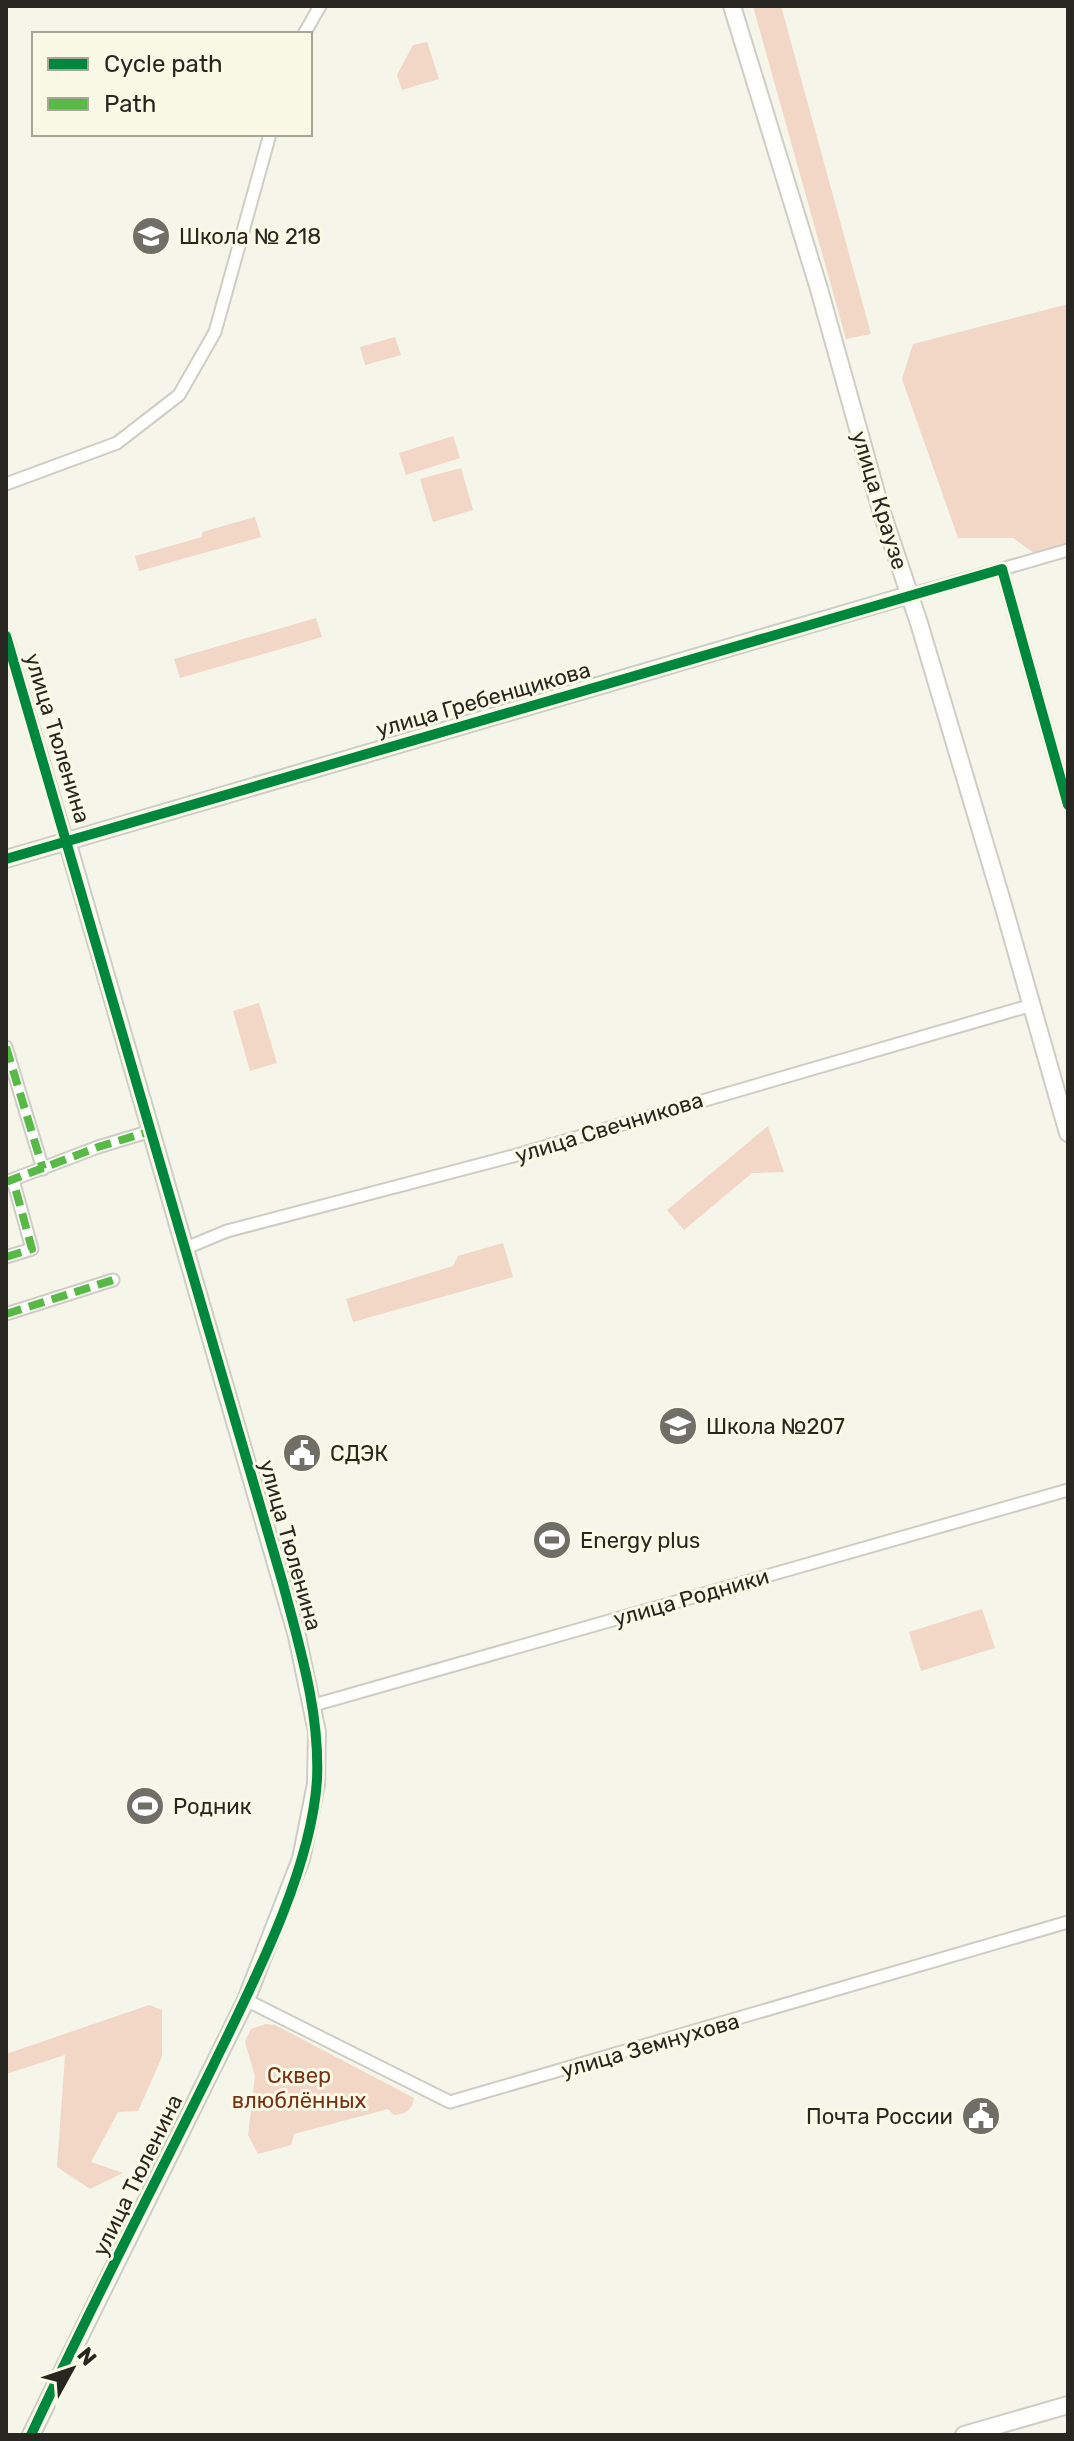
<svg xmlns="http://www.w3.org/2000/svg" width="1074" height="2441" viewBox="0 0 1074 2441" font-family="Rubik,sans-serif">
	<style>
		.green { fill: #f2d6c6 }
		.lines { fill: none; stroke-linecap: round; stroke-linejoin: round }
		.street-casing { stroke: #cecdc5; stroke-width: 15 }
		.secondary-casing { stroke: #cecdc5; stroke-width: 20 }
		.street { stroke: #fefefc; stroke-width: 11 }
		.secondary { stroke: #fefefc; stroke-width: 16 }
		.quiet { stroke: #58b947; stroke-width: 8; stroke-dasharray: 16 8; stroke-linecap: butt }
		.cycleway-casing { stroke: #faf9e6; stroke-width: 15 }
		.cycleway { stroke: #00873e; stroke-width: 10 }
		.labels { text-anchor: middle; stroke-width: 6; stroke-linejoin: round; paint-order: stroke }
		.poi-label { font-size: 22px; fill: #272620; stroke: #faf9e6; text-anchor: start }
		.street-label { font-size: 22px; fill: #272620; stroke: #faf9e6 }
		.park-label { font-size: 22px; fill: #783214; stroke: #faf9e6 }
	</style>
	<rect width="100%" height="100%" fill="#f6f5ea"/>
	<!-- green -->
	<g class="green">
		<path d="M753,6H781L871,334L846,339Z"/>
		<path d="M427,42L439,79L402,90L397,75L413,45Z"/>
		<path d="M1068,304V555L1041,558L1013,538H958L902,379L913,344Z"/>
		<path d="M395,337L401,355L365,365L360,347Z"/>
		<path d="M453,436L460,458L406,475L399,453Z"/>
		<path d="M461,468L473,510L433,522L420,479Z"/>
		<path d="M255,517L261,537L139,571L135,556L202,537V532Z"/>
		<path d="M316,618L322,637L180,678L174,659Z"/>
		<path d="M259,1003L277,1063L250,1071L233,1011Z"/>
		<path d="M768,1126L784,1172L752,1173L684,1230L667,1210Z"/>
		<path d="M503,1243L513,1277L353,1322L346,1299L453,1266L458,1256Z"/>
		<path d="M982,1609L995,1648L921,1671L909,1632Z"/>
		<path d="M149,2005L162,2010V2057L138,2111L118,2112L91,2162L123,2173L90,2189L57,2167L65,2055L6,2074V2054Z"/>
		<path d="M266,2024L275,2025L414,2098C412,2110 407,2114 394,2115L388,2109L294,2134L291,2145L258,2154L248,2135L255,2076L245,2042L251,2029Z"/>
	</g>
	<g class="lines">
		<!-- street casing -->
		<g class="street-casing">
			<g id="street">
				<path d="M304,34L320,6"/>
				<path d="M6,484L117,443L179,395L215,332L270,134"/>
				<path d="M1002,569L1068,550"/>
				<path d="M909,595L1002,569L1068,805"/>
				<path d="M6,636L67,841"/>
				<path d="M6,1047L43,1169"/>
				<path d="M6,1182L98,1147L151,1131"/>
				<path d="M186,1248L227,1231L513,1156L1032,1005"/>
				<path d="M6,1257L32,1249L13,1180"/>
				<path d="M6,1314L113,1280"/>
				<path d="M314,1705L1068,1490"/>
				<path d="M246,2000L450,2102L1068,1922"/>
			</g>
		</g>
		<!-- secondary casing -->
		<g class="secondary-casing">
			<g id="secondary">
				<path d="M732,6L819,289L880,507L919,623L1004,908L1068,1133"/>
				<path d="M6,859L909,595"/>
				<path d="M31,2435L246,2000L301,1859L316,1784L317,1732L297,1636L67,841"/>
				<path d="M964,2435L1068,2405"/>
			</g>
		</g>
		<!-- street -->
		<use href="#street" class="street"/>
		<!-- secondary -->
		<use href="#secondary" class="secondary"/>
		<!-- quiet -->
		<g class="quiet">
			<path d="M6,1047L43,1169"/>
			<path d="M6,1182L98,1147L151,1131"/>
			<path d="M6,1257L32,1249L13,1180"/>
			<path d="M6,1314L113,1280"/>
		</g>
		<!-- cycleway casing -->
		<g class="cycleway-casing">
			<g id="cycleway">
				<path d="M6,636L283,1584C300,1649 320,1712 317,1780C311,1873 251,1987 211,2070C151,2192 88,2312 31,2435"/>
				<path d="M6,859L1002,569L1068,805"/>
			</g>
		</g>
		<!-- cycleway -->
		<use href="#cycleway" class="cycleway"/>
	</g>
	<!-- icons -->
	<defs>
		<g id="school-disc" transform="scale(2)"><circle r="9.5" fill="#6f6e67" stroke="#faf9e6"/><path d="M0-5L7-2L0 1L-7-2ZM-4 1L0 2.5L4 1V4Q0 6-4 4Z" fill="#fff"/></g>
		<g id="civic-disc" transform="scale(2)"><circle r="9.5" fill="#6f6e67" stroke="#faf9e6"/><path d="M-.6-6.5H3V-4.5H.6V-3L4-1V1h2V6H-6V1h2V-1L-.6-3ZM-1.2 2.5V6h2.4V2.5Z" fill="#fff"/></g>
		<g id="stadium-disc" transform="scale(2)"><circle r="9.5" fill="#6f6e67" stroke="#faf9e6"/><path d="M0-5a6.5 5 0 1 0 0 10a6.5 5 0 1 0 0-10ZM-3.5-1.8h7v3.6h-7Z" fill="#fff"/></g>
	</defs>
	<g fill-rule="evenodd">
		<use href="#school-disc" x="151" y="236"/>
		<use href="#school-disc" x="678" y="1426"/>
		<use href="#civic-disc" x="302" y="1453"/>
		<use href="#stadium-disc" x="552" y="1540"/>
		<use href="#stadium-disc" x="145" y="1806"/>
		<use href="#civic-disc" x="981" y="2116"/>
	</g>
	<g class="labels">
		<!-- poi labels -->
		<g class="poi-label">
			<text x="179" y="244">Школа № 218</text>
			<text x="706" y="1434">Школа №207</text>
			<text x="330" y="1461">СДЭК</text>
			<text x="580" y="1548">Energy plus</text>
			<text x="173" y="1814">Родник</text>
			<text x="953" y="2124" text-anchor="end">Почта России</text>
		</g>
		<!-- street labels -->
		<g class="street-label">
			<text transform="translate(880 500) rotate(73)" y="8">улица Краузе</text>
			<text transform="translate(483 699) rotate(-16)" y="8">улица Гребенщикова</text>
			<text transform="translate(58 738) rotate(73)" y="8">улица Тюленина</text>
			<text transform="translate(609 1127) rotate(-17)" y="8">улица Свечникова</text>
			<text transform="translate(291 1545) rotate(74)" y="8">улица Тюленина</text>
			<text transform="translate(691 1597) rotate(-16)" y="8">улица Родники</text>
			<text transform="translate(650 2045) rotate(-16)" y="8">улица Земнухова</text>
			<text transform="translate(137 2175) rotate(-64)" y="8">улица Тюленина</text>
		</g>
		<!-- park labels -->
		<g class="park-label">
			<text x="299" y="2083">Сквер<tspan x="299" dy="25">влюблённых</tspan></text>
		</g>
	</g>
	<!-- border -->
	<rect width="1074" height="2441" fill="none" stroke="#272620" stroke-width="16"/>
	<!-- legend -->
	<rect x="32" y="32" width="280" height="104" fill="#faf9e6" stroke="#a6a597" stroke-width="2"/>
	<rect x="48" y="58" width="40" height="12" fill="#00873e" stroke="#a6a597" stroke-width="2"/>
	<text x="104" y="72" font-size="24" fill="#272620">Cycle path</text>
	<rect x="48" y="98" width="40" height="12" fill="#58b947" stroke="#a6a597" stroke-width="2"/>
	<text x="104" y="112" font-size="24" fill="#272620">Path</text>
	<!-- north arrow -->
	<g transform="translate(72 2369) rotate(50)" stroke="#faf9e6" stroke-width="6" paint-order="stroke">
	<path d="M0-6L14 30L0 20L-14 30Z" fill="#272620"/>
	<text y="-12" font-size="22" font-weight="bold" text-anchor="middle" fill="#272620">N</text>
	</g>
</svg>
